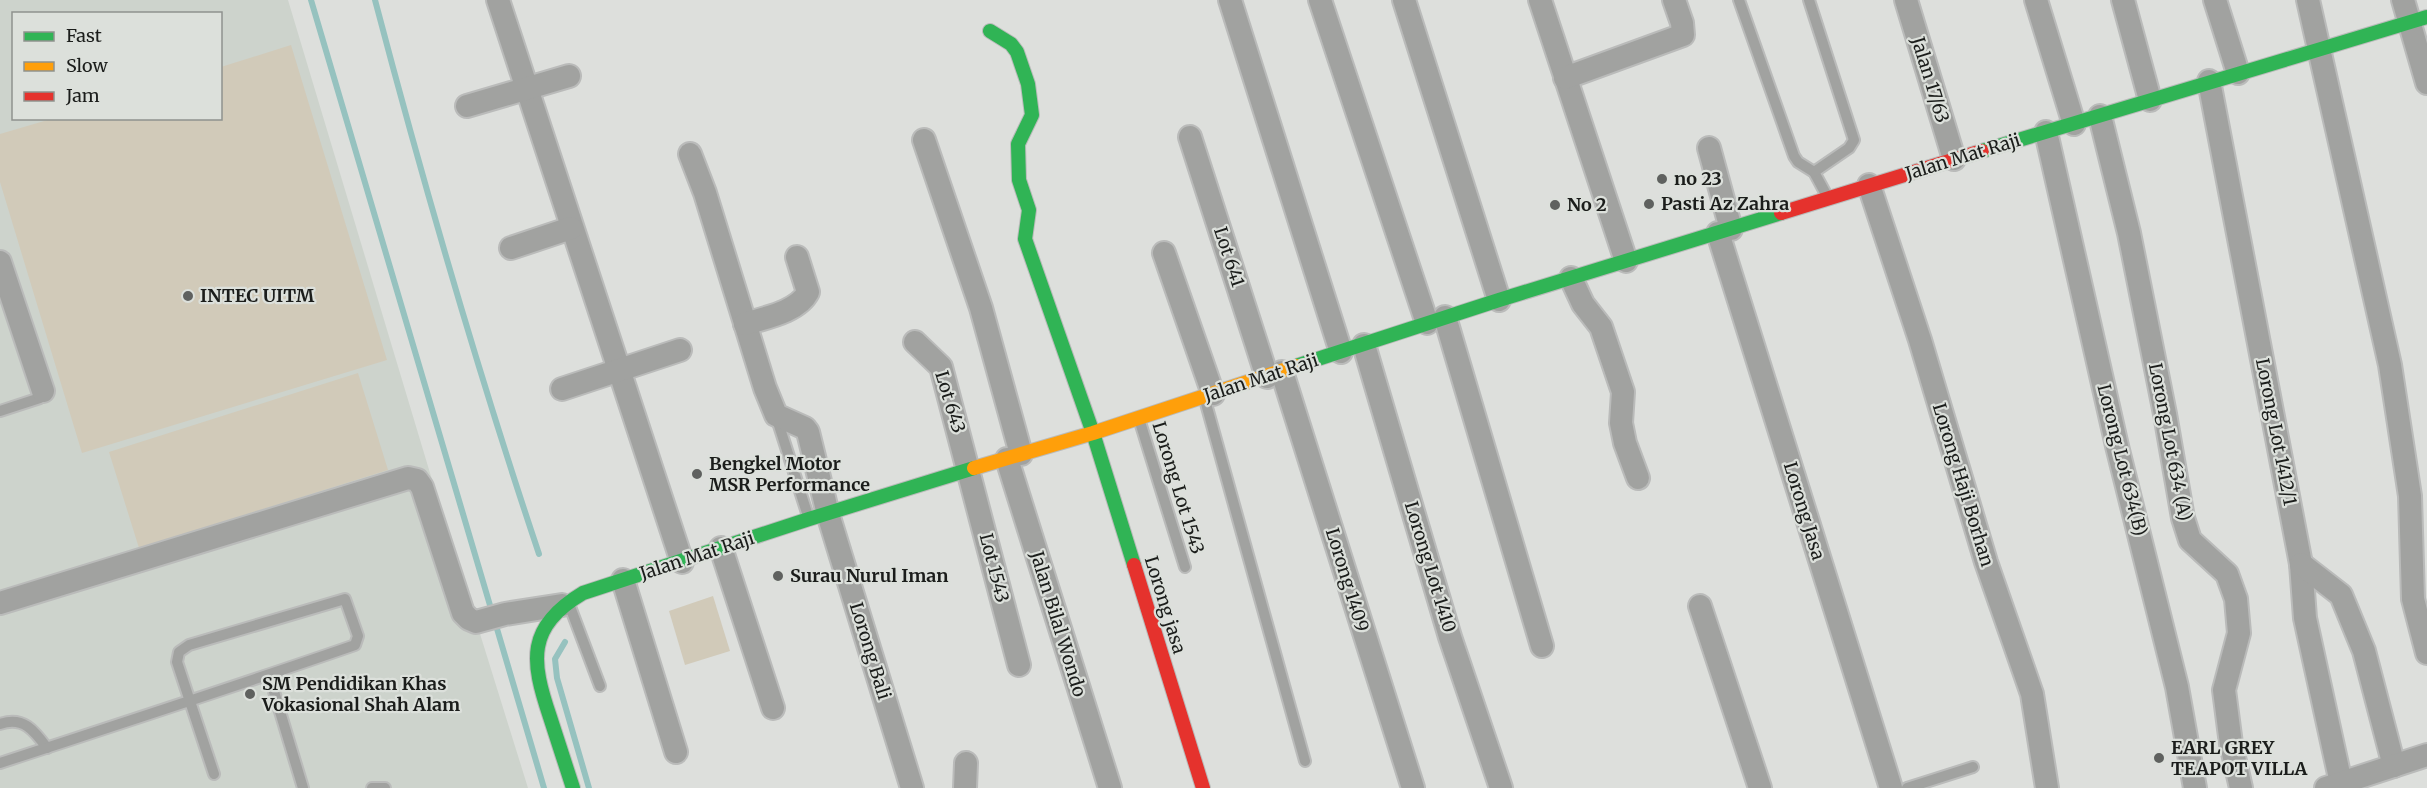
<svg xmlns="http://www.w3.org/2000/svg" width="2427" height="788" viewBox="0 0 2427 788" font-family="Merriweather,serif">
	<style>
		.built { fill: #cdd3cc; fill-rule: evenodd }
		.green { fill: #d1cab9 }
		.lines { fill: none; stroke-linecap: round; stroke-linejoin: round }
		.stream { stroke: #96c2bf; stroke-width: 6 }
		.lane-casing { stroke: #babbba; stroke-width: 14 }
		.street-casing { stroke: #babbba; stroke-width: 26 }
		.fast-casing { stroke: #babbba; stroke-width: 16 }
		.slow-casing { stroke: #babbba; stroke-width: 16 }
		.jam-casing { stroke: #babbba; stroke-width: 16 }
		.lane { stroke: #a1a2a0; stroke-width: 10 }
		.street { stroke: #a1a2a0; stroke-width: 22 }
		.fast { stroke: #30b455; stroke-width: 14 }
		.slow { stroke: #ff9f0a; stroke-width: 14 }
		.jam { stroke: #e5322d; stroke-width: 14 }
		.poi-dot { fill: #5f615f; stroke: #dce0db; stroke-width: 2 }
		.labels { text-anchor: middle; stroke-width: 4.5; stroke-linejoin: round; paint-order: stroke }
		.street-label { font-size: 18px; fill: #1b1d1b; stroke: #dce0db }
		.poi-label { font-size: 18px; font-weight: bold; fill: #1b1d1b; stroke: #dce0db; text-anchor: start }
	</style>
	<rect width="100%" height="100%" fill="#dddfdc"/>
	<!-- built -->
	<path class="built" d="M0,0H288L430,473L528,788H0ZM14,14H220V118H14Z"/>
	<!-- green -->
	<g class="green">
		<path d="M291,45L387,360L82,453L0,182V134L51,119L220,118L221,67Z"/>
		<path d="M358,373L388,470L139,548L109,452Z"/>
		<path d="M713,596L730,651L685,665L669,611Z"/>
	</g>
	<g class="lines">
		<!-- stream -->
		<g class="stream">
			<path d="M311,0L492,612"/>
			<path d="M375,0C424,186 478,372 539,554"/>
			<path d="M495,622L544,788"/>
			<path d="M565,642L555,659L557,678L589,788"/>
		</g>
		<!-- lane casing -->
		<g class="lane-casing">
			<g id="lane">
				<path d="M1739,0L1794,156L1798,162L1814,172L1827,196"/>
				<path d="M1809,0L1854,140L1849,148L1814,172"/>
				<path d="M1205,400L1305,761"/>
				<path d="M0,411L40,398L43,391"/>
				<path d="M776,416L808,516"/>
				<path d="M1140,422L1185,567"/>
				<path d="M569,604L600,686"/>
				<path d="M269,675L303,788"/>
				<path d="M0,724C23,716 34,730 47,748"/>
				<path d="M0,763C119,724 237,686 355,645L358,636L345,599L189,645L179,652L177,662L214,774"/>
				<path d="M372,788H385"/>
				<path d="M1907,788L1973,767"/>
			</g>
		</g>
		<!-- street casing -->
		<g class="street-casing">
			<g id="street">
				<path d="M498,0L682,562"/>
				<path d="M1230,0L1341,352"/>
				<path d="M1320,0L1427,323"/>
				<path d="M1404,0L1499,300"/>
				<path d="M1540,0L1626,261"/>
				<path d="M1906,0L1954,159"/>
				<path d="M2036,0L2074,124"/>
				<path d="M2123,0L2150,100"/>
				<path d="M2215,0L2238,73"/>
				<path d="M2308,0L2390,365L2410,496L2413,599L2427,653"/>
				<path d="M2403,0L2427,83"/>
				<path d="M1565,78L1683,35L1682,23L1674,0"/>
				<path d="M2209,81L2301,564L2305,618L2341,783"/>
				<path d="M467,106L569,76"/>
				<path d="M2100,116L2129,233L2165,414L2183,518L2190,540L2227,574L2236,599L2239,633L2224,690L2231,744L2241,788"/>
				<path d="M2046,132L2117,446L2177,687L2195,788"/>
				<path d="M1190,137L1267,377"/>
				<path d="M924,140L981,308L1021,454"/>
				<path d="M1709,148L1731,229"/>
				<path d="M690,154L705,193L765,388L776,415L805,428L808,432L828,514L912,788"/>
				<path d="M1869,185L1920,340L1986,562L2032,694L2047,788"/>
				<path d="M1718,233L1891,788"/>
				<path d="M511,248L571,228"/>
				<path d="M1164,253L1213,394"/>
				<path d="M0,262L43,391"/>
				<path d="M1571,278L1583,304L1601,327L1623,392L1621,423L1625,443L1638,478"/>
				<path d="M1445,317L1542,646"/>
				<path d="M745,324C764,318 798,312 808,292L797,257"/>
				<path d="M915,342L941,367L1019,665"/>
				<path d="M1364,345L1450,637L1501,788"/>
				<path d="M1282,372L1413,788"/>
				<path d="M562,389L680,350"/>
				<path d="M1007,459L1110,788"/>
				<path d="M721,548L773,708"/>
				<path d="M2301,564L2341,595L2364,651L2394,766"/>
				<path d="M623,580L676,752"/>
				<path d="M0,603L408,478L417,480L422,487L463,613L469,619L476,622L505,614L562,605"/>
				<path d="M1700,606L1760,788"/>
				<path d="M965,788L966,763"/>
				<path d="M2326,788L2427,755"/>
			</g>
		</g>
		<!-- fast casing -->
		<g class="fast-casing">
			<g id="fast">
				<path d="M990,31L1011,44L1017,52L1028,84L1032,115L1018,144L1019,180L1029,210L1025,239L1093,433L1134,565"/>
				<path d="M1982,151L2427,17"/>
				<path d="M1296,366L1499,300L1781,213"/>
				<path d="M573,788C565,764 558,741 550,717C531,661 526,627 583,593L809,519L974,468"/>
			</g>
		</g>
		<!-- slow casing -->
		<g class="slow-casing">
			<path id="slow" d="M974,468L1093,433L1296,366"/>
		</g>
		<!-- jam casing -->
		<g class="jam-casing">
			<g id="jam">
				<path d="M1781,213L1982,151"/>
				<path d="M1134,565L1203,788"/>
			</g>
		</g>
		<!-- lane -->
		<use href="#lane" class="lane"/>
		<!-- street -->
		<use href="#street" class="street"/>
		<!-- fast -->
		<use href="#fast" class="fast"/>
		<!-- slow -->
		<use href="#slow" class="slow"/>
		<!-- jam -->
		<use href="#jam" class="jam"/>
	</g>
	<!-- markers -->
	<g class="poi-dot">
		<circle cx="1662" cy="179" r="6"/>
		<circle cx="1649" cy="204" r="6"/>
		<circle cx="1555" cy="205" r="6"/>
		<circle cx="188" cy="296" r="6"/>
		<circle cx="697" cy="474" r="6"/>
		<circle cx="778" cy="576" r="6"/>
		<circle cx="250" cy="694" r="6"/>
		<circle cx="2159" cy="758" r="6"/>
	</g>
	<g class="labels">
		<!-- street labels -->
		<g class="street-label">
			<text transform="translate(1930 80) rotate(73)" y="6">Jalan 17/63</text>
			<text transform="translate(1963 157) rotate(-17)" y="6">Jalan Mat Raji</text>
			<text transform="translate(1229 257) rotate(72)" y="6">Lot 641</text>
			<text transform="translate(1261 378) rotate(-18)" y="6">Jalan Mat Raji</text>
			<text transform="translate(950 402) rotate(73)" y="6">Lot 643</text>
			<text transform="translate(2276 432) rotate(79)" y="6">Lorong Lot 1412/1</text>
			<text transform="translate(2170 442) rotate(79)" y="6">Lorong Lot 634 (A)</text>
			<text transform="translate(2122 460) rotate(76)" y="6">Lorong Lot 634(B)</text>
			<text transform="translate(1963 485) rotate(73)" y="6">Lorong Haji Borhan</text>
			<text transform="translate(1178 488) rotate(73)" y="6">Lorong Lot 1543</text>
			<text transform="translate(1804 511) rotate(73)" y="6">Lorong Jasa</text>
			<text transform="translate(697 556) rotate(-18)" y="6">Jalan Mat Raji</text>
			<text transform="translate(1430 567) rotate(73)" y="6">Lorong Lot 1410</text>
			<text transform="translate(994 568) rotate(76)" y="6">Lot 1543</text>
			<text transform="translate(1347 580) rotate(73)" y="6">Lorong 1409</text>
			<text transform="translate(1165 605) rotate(73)" y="6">Lorong jasa</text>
			<text transform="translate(1058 624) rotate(73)" y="6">Jalan Bilal Wondo</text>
			<text transform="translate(870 651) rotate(73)" y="6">Lorong Bali</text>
		</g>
		<!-- poi labels -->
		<g class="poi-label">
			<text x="1674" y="185">no 23</text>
			<text x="1661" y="210">Pasti Az Zahra</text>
			<text x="1567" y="211">No 2</text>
			<text x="200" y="302">INTEC UITM</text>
			<text x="709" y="470">Bengkel Motor<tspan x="709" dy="21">MSR Performance</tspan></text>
			<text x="790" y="582">Surau Nurul Iman</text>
			<text x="262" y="690">SM Pendidikan Khas<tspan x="262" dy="21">Vokasional Shah Alam</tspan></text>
			<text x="2171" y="754">EARL GREY<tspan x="2171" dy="21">TEAPOT VILLA</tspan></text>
		</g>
	</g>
	<!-- legend -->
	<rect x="12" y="12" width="210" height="108" fill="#dce0db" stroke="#8f928e" stroke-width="1.5"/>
	<rect x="24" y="32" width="30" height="9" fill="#30b455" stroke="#8f928e" stroke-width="1.5"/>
	<text x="66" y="42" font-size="18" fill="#1b1d1b">Fast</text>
	<rect x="24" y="62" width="30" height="9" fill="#ff9f0a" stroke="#8f928e" stroke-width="1.5"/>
	<text x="66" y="72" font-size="18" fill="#1b1d1b">Slow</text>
	<rect x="24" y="92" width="30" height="9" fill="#e5322d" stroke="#8f928e" stroke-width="1.5"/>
	<text x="66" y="102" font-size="18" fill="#1b1d1b">Jam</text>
</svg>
